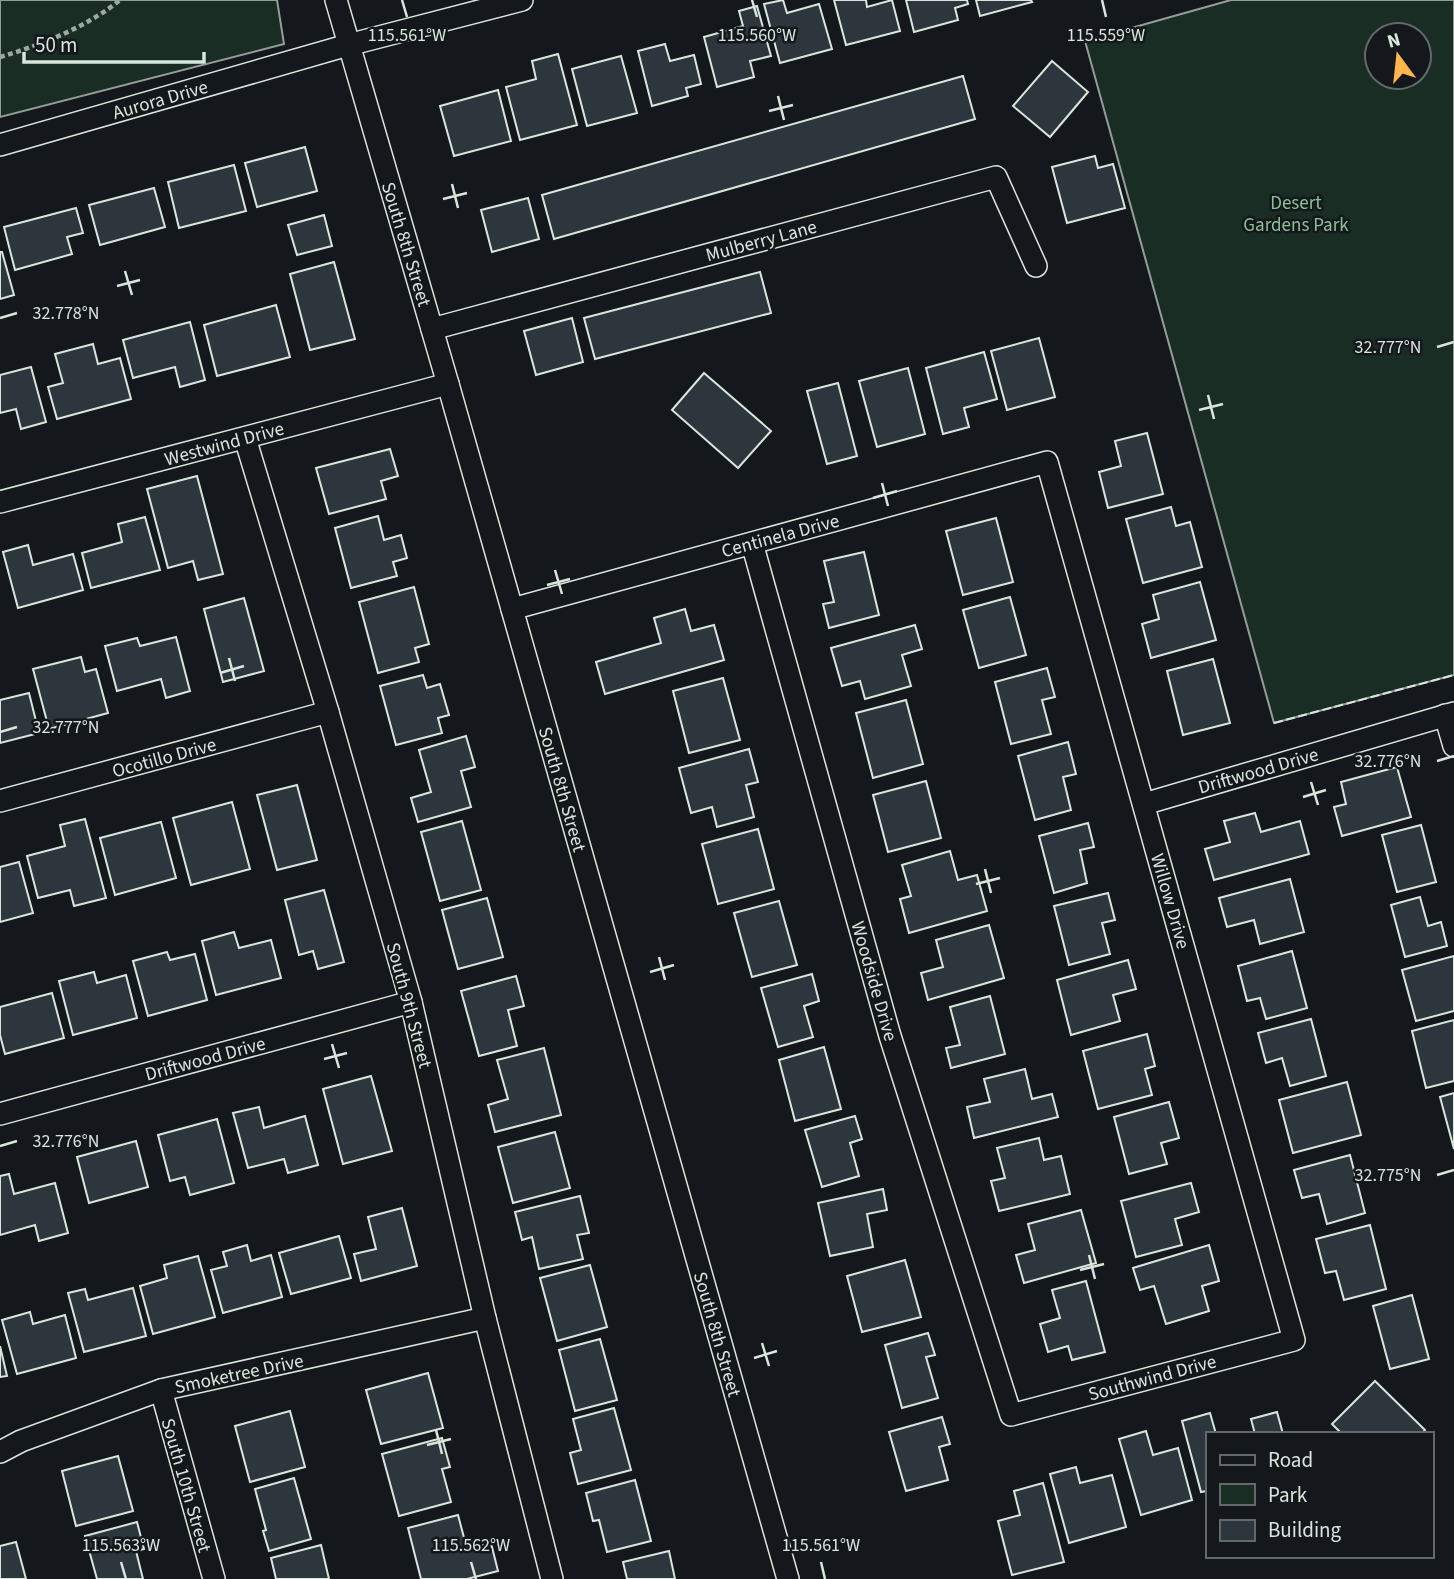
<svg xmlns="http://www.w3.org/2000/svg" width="1454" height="1579" viewBox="0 0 1454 1579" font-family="'Source Sans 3',sans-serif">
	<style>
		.green { fill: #1a2d24; stroke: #939e99; stroke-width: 2; fill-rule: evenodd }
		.building { fill: #2c363c; stroke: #d8e6dc; stroke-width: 2 }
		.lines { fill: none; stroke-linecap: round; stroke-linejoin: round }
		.street-casing { stroke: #d8e6dc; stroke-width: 24 }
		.path { stroke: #9da8a2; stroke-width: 4.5; stroke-dasharray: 5 3.5; stroke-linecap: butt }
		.street { stroke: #14181c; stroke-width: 21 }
		.fence { stroke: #d8e6dc; stroke-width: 2; stroke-dasharray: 9 3.5; stroke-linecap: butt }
		.ticks { fill: none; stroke: #d8e6dc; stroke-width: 2.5 }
		.labels { text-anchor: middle; stroke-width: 5; stroke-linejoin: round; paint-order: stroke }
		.street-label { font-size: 19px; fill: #d8e6dc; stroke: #14181c }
		.park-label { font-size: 19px; fill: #8ac095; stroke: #14181c }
		.ticks-label { font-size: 18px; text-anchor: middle; fill: #d8e6dc; stroke: #14181c; stroke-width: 5; stroke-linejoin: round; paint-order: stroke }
	</style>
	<rect width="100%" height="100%" fill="#14181c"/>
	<!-- green -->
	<g class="green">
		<path d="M0,0H277L284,44L0,117Z"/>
		<path d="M1231,0H1454V675L1274,723L1085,41ZM1377,35H1419V77H1377Z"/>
	</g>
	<!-- building -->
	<g class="building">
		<path d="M783,0L787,13L819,4L832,49L780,63L764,4Z"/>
		<path d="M834,0H866L867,7L892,0L900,31L846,45Z"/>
		<path d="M906,0H967L968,4L955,8L958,20L914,32Z"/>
		<path d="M976,0H1031L1032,2L980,16Z"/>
		<path d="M757,6L771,56L750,61L754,77L717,87L704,37L743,26L739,11Z"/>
		<path d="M665,44L670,61L694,55L701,84L686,88L688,96L652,106L638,51Z"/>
		<path d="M558,54L577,125L520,140L506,87L536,79L532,61Z"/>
		<path d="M621,56L637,113L587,126L572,69Z"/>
		<path d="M1052,61L1088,92L1050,137L1013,106Z"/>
		<path d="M963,76L975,119L554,239L542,195Z"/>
		<path d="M498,90L511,141L454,156L440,106Z"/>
		<path d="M305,147L317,191L257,207L245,163Z"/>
		<path d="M1095,156L1098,168L1113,164L1125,208L1067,223L1052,167Z"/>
		<path d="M234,165L246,211L179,228L168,182Z"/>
		<path d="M154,188L165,227L100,245L89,205Z"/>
		<path d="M528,198L539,239L492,252L481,210Z"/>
		<path d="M76,208L83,233L67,237L72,254L15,270L4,227Z"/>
		<path d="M324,215L332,246L297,255L288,225Z"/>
		<path d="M0,252H2L14,295L0,299Z"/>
		<path d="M334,262L355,339L310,350L290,274Z"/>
		<path d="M760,272L771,313L595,359L584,318Z"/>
		<path d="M276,305L290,357L217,376L204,325Z"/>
		<path d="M572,318L583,362L536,375L524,331Z"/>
		<path d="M190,322L205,380L180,387L175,367L133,378L123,340Z"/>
		<path d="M1039,338L1055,397L1007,410L991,351Z"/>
		<path d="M93,344L98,364L120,358L131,399L57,419L48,387L63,383L55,354Z"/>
		<path d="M984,352L997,399L964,408L969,427L943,434L926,368Z"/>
		<path d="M31,367L46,422L21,429L16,409L0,413V375Z"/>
		<path d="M908,368L925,434L877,447L859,381Z"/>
		<path d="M704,373L771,431L738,468L672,410Z"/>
		<path d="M838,383L857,456L827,464L807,391Z"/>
		<path d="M1147,433L1163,494L1108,508L1099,472L1121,466L1115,441Z"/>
		<path d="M390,449L398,476L381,481L386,499L329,514L316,468Z"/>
		<path d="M197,476L223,574L198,580L193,561L168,568L147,489Z"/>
		<path d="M1171,507L1176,526L1190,522L1202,567L1143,583L1126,519Z"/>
		<path d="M378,516L384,540L401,535L407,558L393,562L397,576L351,588L335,528Z"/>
		<path d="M145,517L160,570L91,588L82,553L122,542L118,524Z"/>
		<path d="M996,518L1013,582L963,595L946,531Z"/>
		<path d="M28,545L33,565L73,554L83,590L18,608L3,552Z"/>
		<path d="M864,552L879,615L829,628L823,604L834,602L824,561Z"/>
		<path d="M1200,582L1216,640L1151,658L1142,624L1159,619L1153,595Z"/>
		<path d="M414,587L429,644L415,648L419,662L378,673L359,602Z"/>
		<path d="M1010,597L1026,655L979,668L963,610Z"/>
		<path d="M244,598L264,671L223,682L204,609Z"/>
		<path d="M685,609L691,631L714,625L724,660L605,694L596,662L661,643L654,618Z"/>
		<path d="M915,625L922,649L902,655L911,686L865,699L860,681L842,686L831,648Z"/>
		<path d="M176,637L190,691L166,698L161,679L117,691L105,646L137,638L140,646Z"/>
		<path d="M81,657L85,672L96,669L108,713L49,729L33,669Z"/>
		<path d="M1213,659L1230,723L1183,735L1167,671Z"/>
		<path d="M1047,668L1055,697L1042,700L1051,734L1011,744L995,682Z"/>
		<path d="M423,675L427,688L440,684L449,715L438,718L442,733L396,745L380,686Z"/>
		<path d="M723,678L740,740L689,753L673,691Z"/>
		<path d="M29,693L39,733L0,743V700Z"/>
		<path d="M906,700L923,764L873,778L856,713Z"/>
		<path d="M466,736L475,767L461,771L471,807L418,822L411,798L431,792L419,750Z"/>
		<path d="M1068,742L1076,774L1063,777L1071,810L1035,820L1018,756Z"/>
		<path d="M749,749L758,782L746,785L754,817L717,827L712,807L691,813L679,768Z"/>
		<path d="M1397,767L1411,817L1342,836L1334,807L1346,804L1341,782Z"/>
		<path d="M926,781L941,838L888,852L873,795Z"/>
		<path d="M297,785L317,860L277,870L257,795Z"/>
		<path d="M232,802L250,869L191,885L173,818Z"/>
		<path d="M1255,813L1261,832L1300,821L1309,854L1214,880L1205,849L1230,842L1224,821Z"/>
		<path d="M85,819L106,898L74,906L70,890L38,898L27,856L65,846L60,825Z"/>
		<path d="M462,821L481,890L440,901L421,832Z"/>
		<path d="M161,822L176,878L115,895L100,838Z"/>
		<path d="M1088,823L1094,847L1080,850L1087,883L1054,893L1039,836Z"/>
		<path d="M1421,825L1436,882L1397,892L1382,835Z"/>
		<path d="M758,829L774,889L718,904L702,844Z"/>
		<path d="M950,851L958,880L977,875L987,911L909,933L900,899L911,896L902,865Z"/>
		<path d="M19,862L33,913L0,922V867Z"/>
		<path d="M1290,879L1304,932L1260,944L1254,920L1227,927L1219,898Z"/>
		<path d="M324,890L344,962L318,969L313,951L299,955L285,900Z"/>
		<path d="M1108,893L1115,920L1102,923L1110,954L1069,965L1054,906Z"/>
		<path d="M1420,897L1428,926L1441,922L1447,946L1405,957L1391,905Z"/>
		<path d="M487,898L503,957L458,969L442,910Z"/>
		<path d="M779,901L797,965L752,977L734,913Z"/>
		<path d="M989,925L1004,978L928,1000L921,973L943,967L936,940Z"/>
		<path d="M234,932L239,948L271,940L281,978L216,995L202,941Z"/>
		<path d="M1292,951L1307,1008L1266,1019L1260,998L1247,1001L1238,966Z"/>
		<path d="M167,952L170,960L195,954L207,1000L148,1016L133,961Z"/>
		<path d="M1454,956V1011L1416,1021L1402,970Z"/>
		<path d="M1128,960L1136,989L1113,995L1120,1021L1071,1035L1057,980Z"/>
		<path d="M94,972L97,983L126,975L137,1018L73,1035L59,981Z"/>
		<path d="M812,974L819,1001L804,1006L813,1037L778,1047L761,988Z"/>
		<path d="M516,976L524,1006L508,1010L517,1046L479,1056L461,991Z"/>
		<path d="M52,993L64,1038L5,1054L0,1035V1007Z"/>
		<path d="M990,996L1005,1054L951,1068L946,1048L960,1045L950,1007Z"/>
		<path d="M1311,1019L1326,1076L1290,1086L1282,1058L1266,1063L1258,1033Z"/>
		<path d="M1454,1020V1081L1426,1088L1412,1031Z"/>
		<path d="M1147,1034L1155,1066L1145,1069L1152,1095L1098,1109L1083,1051Z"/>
		<path d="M824,1047L841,1109L795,1121L779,1060Z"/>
		<path d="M544,1048L561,1115L495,1132L488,1105L508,1099L497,1060Z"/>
		<path d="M1025,1069L1032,1099L1052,1094L1058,1117L974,1138L967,1107L990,1102L984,1079Z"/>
		<path d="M371,1076L392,1151L343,1164L323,1089Z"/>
		<path d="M1347,1082L1361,1135L1293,1153L1279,1100Z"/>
		<path d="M1454,1093V1149L1440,1097Z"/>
		<path d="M1169,1102L1179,1138L1161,1143L1167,1164L1129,1174L1114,1117Z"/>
		<path d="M259,1107L264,1128L305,1116L318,1165L288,1173L284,1159L248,1168L233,1113Z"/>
		<path d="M855,1116L862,1139L850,1143L859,1176L822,1187L805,1130Z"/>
		<path d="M217,1119L234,1183L190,1195L185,1177L170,1181L158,1135Z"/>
		<path d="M555,1132L570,1188L513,1203L498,1147Z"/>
		<path d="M1039,1138L1044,1160L1061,1156L1070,1194L999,1211L991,1181L1005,1178L997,1148Z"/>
		<path d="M136,1141L148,1187L89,1203L77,1157Z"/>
		<path d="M1350,1155L1365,1213L1327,1224L1319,1194L1302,1198L1294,1170Z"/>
		<path d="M9,1174L14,1194L55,1183L68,1233L39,1241L35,1225L0,1235V1176Z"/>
		<path d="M1191,1183L1199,1212L1175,1219L1182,1245L1136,1257L1121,1201Z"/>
		<path d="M883,1189L887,1210L867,1214L873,1247L830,1256L818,1203Z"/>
		<path d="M580,1196L589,1233L577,1235L583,1259L539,1269L532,1237L522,1240L515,1212Z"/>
		<path d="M402,1208L417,1266L361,1281L354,1254L376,1249L368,1217Z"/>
		<path d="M1081,1210L1096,1263L1024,1283L1016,1255L1035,1250L1028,1224Z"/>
		<path d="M1370,1225L1386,1289L1344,1300L1336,1271L1325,1273L1316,1239Z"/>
		<path d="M339,1236L351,1278L291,1294L279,1253Z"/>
		<path d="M247,1245L251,1261L271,1255L282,1297L223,1313L211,1270L227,1266L223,1252Z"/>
		<path d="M1209,1245L1219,1281L1202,1286L1209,1311L1166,1324L1154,1286L1140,1290L1133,1268Z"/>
		<path d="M198,1256L215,1317L153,1334L140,1286L167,1278L164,1265Z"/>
		<path d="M905,1260L921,1317L862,1332L847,1276Z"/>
		<path d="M590,1265L607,1327L557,1341L540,1278Z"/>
		<path d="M1086,1281L1105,1352L1072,1360L1068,1346L1048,1352L1040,1324L1060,1318L1052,1290Z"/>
		<path d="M133,1288L146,1336L84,1352L68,1293L85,1289L88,1300Z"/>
		<path d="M1412,1295L1429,1359L1390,1369L1373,1306Z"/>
		<path d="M30,1312L33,1324L65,1315L76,1358L17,1374L2,1320Z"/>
		<path d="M928,1333L935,1355L926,1357L938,1398L902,1408L885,1345Z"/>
		<path d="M600,1339L617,1400L575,1411L559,1350Z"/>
		<path d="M0,1346L7,1376L0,1377Z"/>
		<path d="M428,1373L443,1428L381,1444L366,1390Z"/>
		<path d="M1375,1381L1425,1430L1421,1434H1342L1332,1424Z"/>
		<path d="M614,1408L631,1470L578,1484L570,1453L581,1450L573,1419Z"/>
		<path d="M290,1411L305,1467L250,1482L235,1426Z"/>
		<path d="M1277,1412L1283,1434H1255L1251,1419Z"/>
		<path d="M1210,1413L1216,1434H1207V1491L1201,1492L1182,1421Z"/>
		<path d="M942,1417L950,1444L939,1447L948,1480L906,1491L889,1432Z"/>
		<path d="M1146,1431L1153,1455L1178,1448L1192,1500L1141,1515L1119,1439Z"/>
		<path d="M442,1438L450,1467L442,1469L451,1502L399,1516L382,1454Z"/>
		<path d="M118,1456L133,1511L76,1526L62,1471Z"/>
		<path d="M1076,1467L1080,1483L1112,1475L1126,1527L1069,1543L1050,1474Z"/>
		<path d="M294,1478L311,1539L269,1551L263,1531L266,1530L255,1489Z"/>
		<path d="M635,1480L651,1541L607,1552L599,1520L593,1521L586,1493Z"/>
		<path d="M1043,1483L1064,1562L1012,1575L998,1521L1020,1515L1014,1491Z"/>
		<path d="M458,1515L467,1549L491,1543L498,1571L467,1579H421L408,1528Z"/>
		<path d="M137,1522L144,1549L136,1551L143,1579H97L85,1536Z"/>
		<path d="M16,1542L26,1579H0V1546Z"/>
		<path d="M321,1545L329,1579H276L271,1558Z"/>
		<path d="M669,1551L675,1579H627L623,1562Z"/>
	</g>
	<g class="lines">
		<!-- street casing -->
		<g class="street-casing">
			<g id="street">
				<path d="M336,0L448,384L788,1579"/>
				<path d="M0,145L348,45L522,0"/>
				<path d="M432,329L996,177L1036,266"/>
				<path d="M245,438L328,712L411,1002L485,1318L552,1579"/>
				<path d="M0,502L448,384"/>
				<path d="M512,609L1047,462L1294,1340L1011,1415L890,1036L752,543"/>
				<path d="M1445,715L1454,746"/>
				<path d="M0,801L328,712"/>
				<path d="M1144,804L1454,713"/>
				<path d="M0,1114L411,1002"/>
				<path d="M161,1390L214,1579"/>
				<path d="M0,1452L21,1441L161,1390L485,1318"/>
			</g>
		</g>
		<!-- path -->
		<path class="path" d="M0,57C41,45 87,27 120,0"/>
		<!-- street -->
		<use href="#street" class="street"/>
		<!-- fence -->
		<path class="fence" d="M1274,723L1454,675"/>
	</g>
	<!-- ticks -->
	<path class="ticks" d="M402,0L407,17M752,0L757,17M1102,0L1106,17M778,96L784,120M769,111L793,105M452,184L458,208M443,199L467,193M125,271L132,295M117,286L140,280M0,318L17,313M1437,347L1454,342M1208,395L1214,419M1199,410L1223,404M882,483L888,506M873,498L897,491M555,570L562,594M547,585L570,579M229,658L235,681M220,673L244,666M0,732L17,727M1437,761L1454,756M1311,782L1318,805M1303,797L1326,790M985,869L991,893M976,884L1000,878M659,957L665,980M650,972L674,965M332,1044L339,1068M324,1059L347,1053M0,1146L17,1141M1437,1175L1454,1170M1089,1255L1095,1279M1080,1270L1104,1264M762,1343L769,1366M754,1358L777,1351M436,1430L442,1454M427,1445L451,1439M121,1562L126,1579M471,1562L476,1579M821,1562L825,1579"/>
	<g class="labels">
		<!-- street labels -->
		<g class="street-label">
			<text transform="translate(160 99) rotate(-16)" y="7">Aurora Drive</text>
			<text transform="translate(761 240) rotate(-15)" y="7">Mulberry Lane</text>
			<text transform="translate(407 244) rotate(73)" y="7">South 8th Street</text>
			<text transform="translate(224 443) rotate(-15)" y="7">Westwind Drive</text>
			<text transform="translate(780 535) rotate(-15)" y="7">Centinela Drive</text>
			<text transform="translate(164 757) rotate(-15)" y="7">Ocotillo Drive</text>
			<text transform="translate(1258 770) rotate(-16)" y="7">Driftwood Drive</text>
			<text transform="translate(563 789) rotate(74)" y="7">South 8th Street</text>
			<text transform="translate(1171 901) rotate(74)" y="7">Willow Drive</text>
			<text transform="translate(875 981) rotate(74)" y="7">Woodside Drive</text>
			<text transform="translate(410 1005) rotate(75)" y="7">South 9th Street</text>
			<text transform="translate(205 1058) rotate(-15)" y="7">Driftwood Drive</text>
			<text transform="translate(718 1334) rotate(74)" y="7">South 8th Street</text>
			<text transform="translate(239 1373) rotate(-12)" y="7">Smoketree Drive</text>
			<text transform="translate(1152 1377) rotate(-15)" y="7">Southwind Drive</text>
			<text transform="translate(187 1485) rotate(74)" y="7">South 10th Street</text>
		</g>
		<!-- park labels -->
		<g class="park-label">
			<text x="1296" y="209">Desert<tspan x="1296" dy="22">Gardens Park</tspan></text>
		</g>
	</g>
	<g class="ticks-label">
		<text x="407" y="41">115.561°W</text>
		<text x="757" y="41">115.560°W</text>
		<text x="1106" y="41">115.559°W</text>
		<text x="66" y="319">32.778°N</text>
		<text x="1388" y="353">32.777°N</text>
		<text x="66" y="733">32.777°N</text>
		<text x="1388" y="767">32.776°N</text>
		<text x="66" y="1147">32.776°N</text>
		<text x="1388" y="1181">32.775°N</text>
		<text x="121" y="1551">115.563°W</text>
		<text x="471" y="1551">115.562°W</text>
		<text x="821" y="1551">115.561°W</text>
	</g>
	<!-- legend -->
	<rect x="1206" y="1432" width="228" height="126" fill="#14181c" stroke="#626a69" stroke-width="2"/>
	<rect x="1220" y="1455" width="35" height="10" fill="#14181c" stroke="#626a69" stroke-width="2"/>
	<text x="1268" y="1467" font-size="21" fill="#d8e6dc">Road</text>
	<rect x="1220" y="1484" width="35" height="21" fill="#1a2d24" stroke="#626a69" stroke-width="2"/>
	<text x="1268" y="1502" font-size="21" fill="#d8e6dc">Park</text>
	<rect x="1220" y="1520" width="35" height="21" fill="#2c363c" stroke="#626a69" stroke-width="2"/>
	<text x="1268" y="1537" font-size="21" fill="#d8e6dc">Building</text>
	<!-- north arrow -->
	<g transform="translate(1398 56) rotate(345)"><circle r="33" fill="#14181c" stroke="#626a69" stroke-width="2"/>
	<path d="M0-5L12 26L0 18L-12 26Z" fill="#ffb74d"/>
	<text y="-10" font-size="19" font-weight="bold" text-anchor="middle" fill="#d8e6dc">N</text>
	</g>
	<!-- scale -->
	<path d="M24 52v10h180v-10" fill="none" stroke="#d8e6dc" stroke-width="3.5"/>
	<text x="35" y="52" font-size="21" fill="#d8e6dc" stroke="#14181c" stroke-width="5" paint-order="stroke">50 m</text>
</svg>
